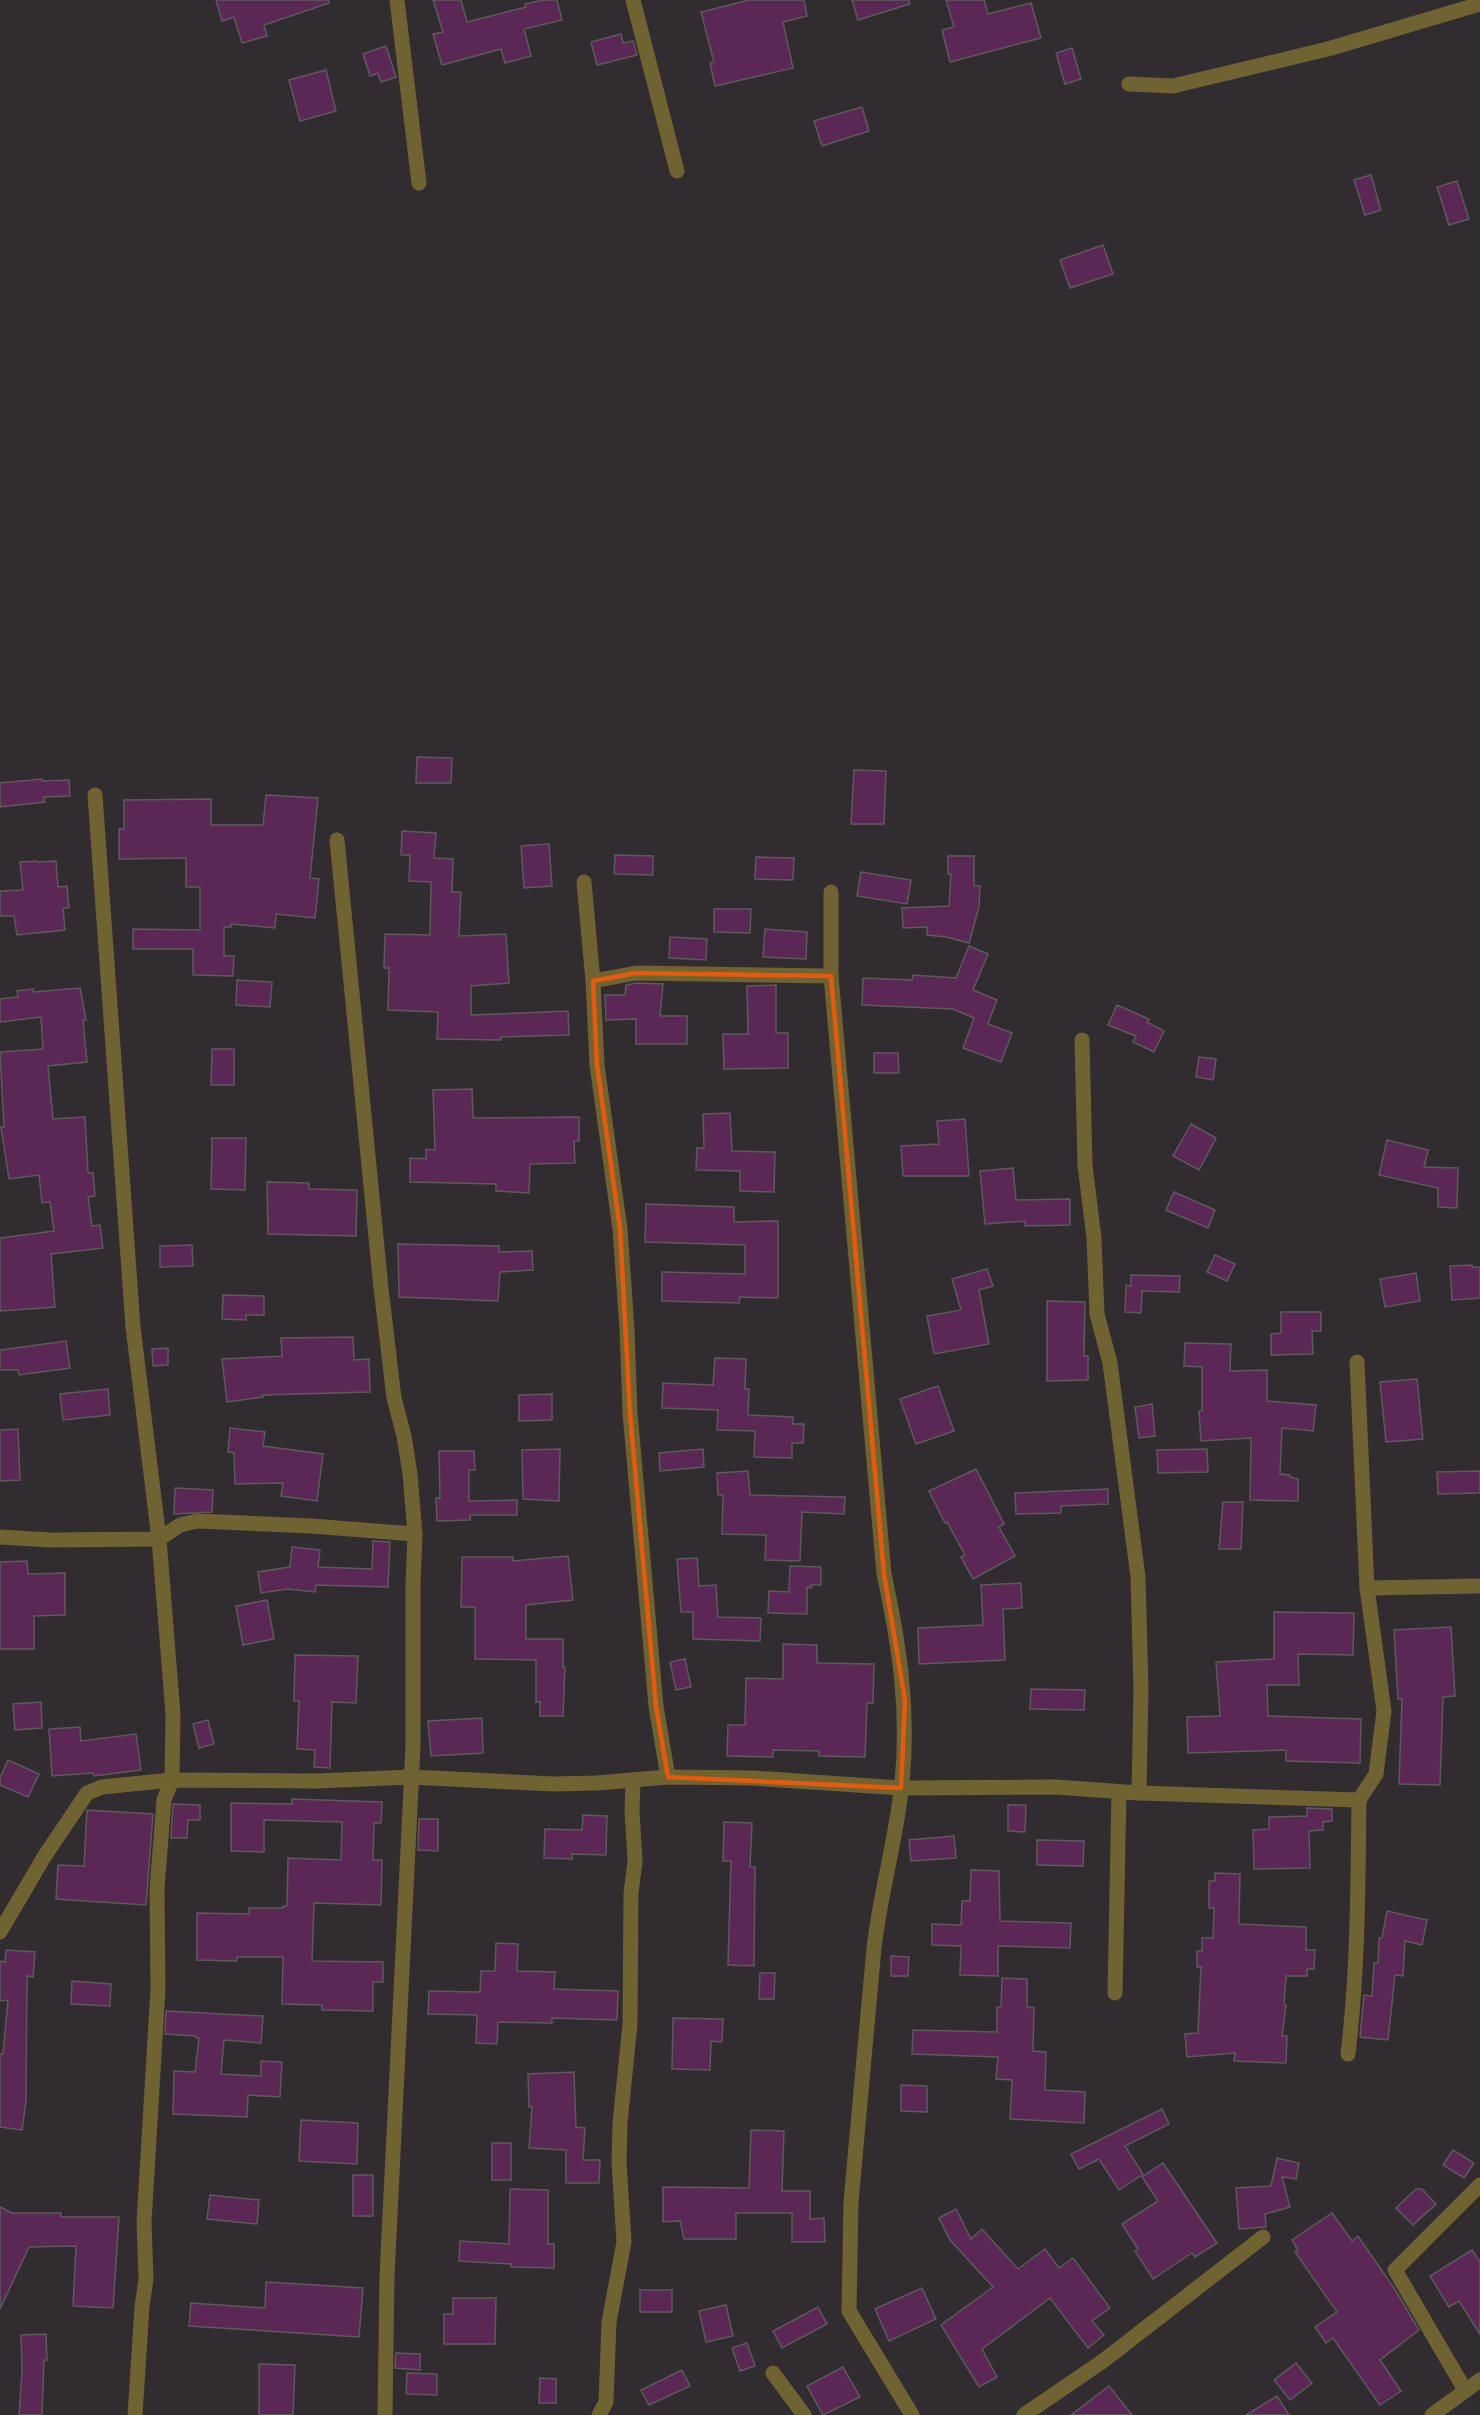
<svg xmlns="http://www.w3.org/2000/svg" width="1480" height="2415" viewBox="0 0 1480 2415" font-family="'Source Sans 3',sans-serif">
	<style>
		.building { fill: #5b2855; stroke: #5d595c; stroke-width: 1.5 }
		.lines { fill: none; stroke-linecap: round; stroke-linejoin: round }
		.minor { stroke: #6e6331; stroke-width: 15 }
		.marked { fill: none; stroke: #e8590c; stroke-width: 4.5; stroke-linejoin: round }
	</style>
	<rect width="100%" height="100%" fill="#302c2f"/>
	<!-- building -->
	<g class="building">
		<path d="M216,0H328L329,3L264,25L267,36L242,43L234,17L222,21Z"/>
		<path d="M433,0H461L467,22L526,7L525,4L543,0H557L562,20L524,29L531,56L505,63L501,49L442,65L433,34L443,32Z"/>
		<path d="M749,0H804L807,16L783,22L793,68L715,86L710,63L714,62L701,12Z"/>
		<path d="M852,0H909L910,4L858,20Z"/>
		<path d="M946,0H984L988,14L1031,3L1041,38L950,62L942,30L954,27Z"/>
		<path d="M621,34L623,43L633,41L637,55L597,65L591,42Z"/>
		<path d="M386,46L396,77L381,82L378,73L370,76L363,54Z"/>
		<path d="M1072,48L1081,79L1065,84L1056,53Z"/>
		<path d="M326,70L336,111L300,121L289,80Z"/>
		<path d="M862,107L869,131L822,146L814,121Z"/>
		<path d="M1371,175L1381,210L1365,215L1354,180Z"/>
		<path d="M1457,181L1469,219L1449,225L1437,187Z"/>
		<path d="M1103,245L1113,274L1070,288L1060,260Z"/>
		<path d="M417,757L452,758L451,783H416Z"/>
		<path d="M854,770L886,771L884,824H851Z"/>
		<path d="M42,779V781L69,780L70,796L44,797L45,802L0,807V783Z"/>
		<path d="M266,795L318,798L310,878L319,879L315,918L276,914L275,928L231,924V927H224V956H234L233,976L193,975V949H133V929L200,930V887H186V858L119,859V829H124V800L211,799V825H263Z"/>
		<path d="M402,831L436,833L434,858L453,859L452,892H461L459,936L506,934L509,983L471,986V1015L568,1011L569,1035L501,1037V1040L437,1039L438,1012L388,1010L389,968H384L385,934L430,935L431,882L409,881L410,855H401Z"/>
		<path d="M549,844L552,886L524,888L521,846Z"/>
		<path d="M615,855L653,856V875L614,874Z"/>
		<path d="M948,856H974V886H980L979,907L969,943L946,937L927,935V927L903,928L902,908L949,906L951,874H948Z"/>
		<path d="M756,857L794,858L793,880L755,879Z"/>
		<path d="M37,861L38,862L56,861L58,887L67,886L69,908H63L65,930L17,935L14,916H0V891L23,890L20,862Z"/>
		<path d="M861,872L911,880L907,904L857,896Z"/>
		<path d="M714,909H751L750,933L714,932Z"/>
		<path d="M765,929L807,932L806,959L763,957Z"/>
		<path d="M670,937L707,939L706,960L669,958Z"/>
		<path d="M969,946L988,954L973,990L997,1000L988,1024L1012,1033L1001,1062L963,1048L974,1018L953,1009L862,1005L863,978L912,980L913,975L956,978Z"/>
		<path d="M237,980L272,982L270,1007L236,1005Z"/>
		<path d="M637,983L663,984L660,1016H687V1044H636V1019L606,1020L605,995H625L626,985Z"/>
		<path d="M776,985V1033H788V1068L724,1069L723,1034H748L747,986Z"/>
		<path d="M80,988L86,1020H83L87,1062L48,1066L53,1119L85,1117L88,1173H93L95,1196L88,1197L92,1226L100,1225L103,1248L51,1254L55,1307L0,1311V1238L54,1231L50,1202L42,1203L39,1175L9,1179L1,1127H4L0,1052L43,1049L41,1017L0,1022V999L18,997L17,991L33,989V992Z"/>
		<path d="M1117,1005L1149,1019L1147,1022L1164,1031L1154,1052L1133,1042L1136,1036L1108,1025Z"/>
		<path d="M212,1049H234V1085H211Z"/>
		<path d="M874,1053H898L899,1073H874Z"/>
		<path d="M1199,1057L1216,1059L1213,1080L1196,1077Z"/>
		<path d="M472,1089L473,1118L579,1117V1141H574L575,1163L530,1164L529,1193L496,1191V1184L410,1182V1158L426,1159V1149L435,1150L433,1090Z"/>
		<path d="M730,1113L732,1151L775,1152L774,1192L740,1191V1171L696,1170L697,1148H704L703,1114Z"/>
		<path d="M965,1119L969,1176H903L901,1146L939,1144L937,1121Z"/>
		<path d="M1191,1124L1216,1138L1199,1170L1173,1156Z"/>
		<path d="M212,1138H246L245,1190L211,1189Z"/>
		<path d="M1387,1140L1428,1150L1424,1167L1458,1168L1457,1208L1438,1207V1188L1379,1175Z"/>
		<path d="M1013,1168L1016,1200L1070,1199V1225L1025,1226V1221L985,1224L980,1171Z"/>
		<path d="M267,1182L309,1183V1189L357,1190L356,1236L268,1234Z"/>
		<path d="M1174,1192L1215,1210L1208,1228L1166,1210Z"/>
		<path d="M646,1204L734,1207V1222L778,1221V1298L740,1297L739,1303L662,1301V1272L745,1274V1245L645,1242Z"/>
		<path d="M398,1244L499,1246V1252L532,1251L533,1270L500,1272L498,1301L399,1297Z"/>
		<path d="M192,1245L193,1266L160,1267V1246Z"/>
		<path d="M1215,1255L1235,1264L1227,1281L1207,1272Z"/>
		<path d="M1472,1265V1267H1480V1298L1452,1300L1450,1266Z"/>
		<path d="M987,1269L993,1286L979,1290L989,1344L934,1354L927,1316L961,1310L952,1279Z"/>
		<path d="M1416,1273L1420,1301L1385,1307L1380,1279Z"/>
		<path d="M1131,1275L1180,1276L1179,1292L1142,1291L1141,1313L1125,1312L1126,1285L1131,1286Z"/>
		<path d="M223,1295L264,1296V1315H246V1320L222,1319Z"/>
		<path d="M1047,1301L1085,1302L1084,1356H1088V1380L1047,1381Z"/>
		<path d="M1281,1312H1321V1331H1312L1313,1354L1271,1355V1334L1281,1333Z"/>
		<path d="M353,1337L354,1360L369,1359L370,1392L263,1395V1397L227,1402L222,1359L282,1356L281,1338Z"/>
		<path d="M66,1341L70,1368L19,1375L18,1370H0V1350Z"/>
		<path d="M1185,1343L1231,1344L1230,1371L1267,1370V1401L1316,1405L1313,1431L1282,1428L1280,1474L1290,1475V1477L1298,1479V1501L1250,1500L1251,1438L1201,1441L1199,1411H1202V1367L1184,1366Z"/>
		<path d="M168,1348V1365L153,1366L152,1349Z"/>
		<path d="M715,1358L746,1359L745,1389H749L748,1415L793,1417V1424H804L803,1443H792V1458L754,1457L755,1431L717,1430L718,1410L662,1408L663,1383L713,1385Z"/>
		<path d="M1417,1379L1423,1439L1386,1442L1380,1382Z"/>
		<path d="M938,1386L954,1431L916,1444L900,1399Z"/>
		<path d="M108,1389L110,1415L63,1420L60,1394Z"/>
		<path d="M552,1394V1420L519,1421V1395Z"/>
		<path d="M1152,1404L1155,1436L1139,1438L1135,1407Z"/>
		<path d="M230,1428L265,1432L263,1446L323,1454L317,1501L281,1496L283,1483L235,1484L234,1453L228,1452Z"/>
		<path d="M18,1429L20,1480L0,1481V1430Z"/>
		<path d="M560,1449L559,1501L523,1499L522,1450Z"/>
		<path d="M703,1449L704,1467L660,1471L659,1453Z"/>
		<path d="M1207,1449L1208,1472L1158,1473L1157,1450Z"/>
		<path d="M439,1451H474L475,1470H469V1501L517,1500V1515H470V1520L437,1521L436,1498H440Z"/>
		<path d="M976,1469L1004,1524L999,1527L1015,1556L973,1579L961,1557L965,1555L947,1522L945,1523L929,1491Z"/>
		<path d="M748,1471L750,1495L845,1497L844,1514L802,1512L800,1561L765,1560L766,1535L722,1534L723,1495H718L717,1473Z"/>
		<path d="M1480,1471V1493L1438,1494L1437,1472Z"/>
		<path d="M175,1488L213,1490L212,1512L174,1514Z"/>
		<path d="M1108,1489V1504L1061,1506V1513L1016,1514L1015,1493Z"/>
		<path d="M1223,1502H1243L1241,1549H1219Z"/>
		<path d="M373,1541L390,1542L388,1587L316,1585L315,1592L288,1589L261,1593L258,1572L290,1567L292,1547L320,1550L318,1567L372,1569Z"/>
		<path d="M568,1556L573,1600L526,1605V1639H563V1667H565L563,1716H540V1702H536V1660L475,1659V1607H461L462,1557H513V1561Z"/>
		<path d="M697,1558L699,1586L716,1585L718,1617L761,1618L760,1641L693,1639V1612H681L677,1559Z"/>
		<path d="M27,1561L28,1574L65,1573V1615L34,1616V1649H0V1562Z"/>
		<path d="M790,1566L821,1567V1585H811V1588L807,1587V1614L768,1613L769,1591L789,1592Z"/>
		<path d="M1021,1583L1022,1608L1003,1609L1005,1660L919,1664L918,1628L983,1625L981,1585Z"/>
		<path d="M267,1600L274,1639L243,1645L236,1606Z"/>
		<path d="M1274,1612L1354,1613L1353,1655L1298,1654L1299,1685H1267L1268,1716L1361,1719L1360,1763L1286,1761V1750L1188,1753L1187,1717L1220,1716L1216,1662L1274,1659Z"/>
		<path d="M1451,1627L1455,1696L1443,1697L1440,1785L1399,1784L1402,1699H1398L1394,1630Z"/>
		<path d="M783,1644L817,1645V1663L874,1664L873,1703H867L865,1757L819,1756V1751L773,1750V1757L727,1756L728,1725H745L746,1678L783,1679Z"/>
		<path d="M295,1655L358,1656L356,1703L332,1702L330,1768L314,1767L315,1750L297,1749L299,1701H294Z"/>
		<path d="M685,1659L691,1687L676,1690L670,1662Z"/>
		<path d="M1031,1689L1085,1690L1084,1710L1030,1709Z"/>
		<path d="M41,1702L42,1728L15,1730L13,1704Z"/>
		<path d="M482,1718L483,1753L431,1756L428,1721Z"/>
		<path d="M208,1720L214,1744L199,1748L193,1724Z"/>
		<path d="M80,1727L81,1741L136,1734L141,1770L94,1776L93,1773L52,1776L49,1729Z"/>
		<path d="M8,1760L39,1774L28,1797L0,1785V1778Z"/>
		<path d="M292,1799L382,1802L381,1823H374L373,1860H382L381,1905L314,1903L312,1961L383,1962V1982H373V2011L322,2010V2005L282,2004L283,1957H237V1961L197,1960V1913L249,1914V1908H283V1906H287L288,1858L341,1860L342,1822L264,1820V1852L231,1851V1803L292,1804Z"/>
		<path d="M173,1804L200,1805V1820H188L187,1838H171Z"/>
		<path d="M1008,1805H1026L1025,1832L1008,1831Z"/>
		<path d="M1307,1808L1332,1809V1821L1323,1822V1830L1309,1831L1310,1868L1254,1869L1253,1830L1269,1829V1817L1307,1816Z"/>
		<path d="M87,1810L153,1814L146,1905L56,1899L58,1865L84,1866Z"/>
		<path d="M583,1815L607,1816L606,1855L572,1854V1859L544,1858L545,1829L582,1830Z"/>
		<path d="M419,1819H438V1851L418,1850Z"/>
		<path d="M724,1822L752,1823L750,1867H755L754,1966L728,1965L731,1861H723Z"/>
		<path d="M954,1836L956,1858L911,1861L909,1840Z"/>
		<path d="M1037,1840L1084,1841L1083,1866L1037,1865Z"/>
		<path d="M971,1870L999,1871L1000,1921L1071,1923L1070,1948L998,1946V1976L960,1975L961,1946L932,1945V1924L961,1925L962,1901H970Z"/>
		<path d="M1215,1873L1240,1874L1239,1924L1306,1927V1950H1315L1314,1969H1307V1976H1286L1284,2005H1286L1282,2036H1287L1286,2063L1234,2061L1235,2053L1187,2057L1185,2034L1198,2033L1201,1967H1197V1951H1202V1938H1213L1214,1908H1209V1881H1215Z"/>
		<path d="M1387,1911L1427,1920L1422,1945L1405,1941L1403,1976L1395,1975L1388,2040L1360,2037L1364,1995L1372,1996L1374,1963H1378L1379,1938H1382Z"/>
		<path d="M496,1943L518,1944L517,1971L555,1972L554,1989L618,1991L617,2020L552,2018V2023L498,2022L497,2044L476,2043L477,2015L428,2014L429,1991L480,1992L481,1971H495Z"/>
		<path d="M6,1950L35,1952L33,1977L27,1976L26,2101L22,2130L0,2127V2054H3L8,2000L0,2001V1961L5,1962Z"/>
		<path d="M891,1956L909,1957L908,1976H891Z"/>
		<path d="M760,1973H775L774,1999H759Z"/>
		<path d="M1002,1978L1027,1979V2007L1034,2008L1033,2051L1046,2052L1045,2090L1085,2092L1084,2123L1010,2119L1012,2080L996,2079L998,2057L912,2054L913,2030L997,2032V2007H1001Z"/>
		<path d="M72,1981L111,1984L110,2006L71,2004Z"/>
		<path d="M166,2011L263,2016L261,2043L224,2040L221,2074L261,2076V2061L282,2062L280,2097L248,2095L247,2117L173,2114L174,2071L195,2072L199,2038H196V2036L165,2034Z"/>
		<path d="M673,2018L723,2019L722,2042L711,2041L710,2070L672,2069Z"/>
		<path d="M574,2072L576,2127L585,2128L583,2160H600L599,2183H566V2150L529,2148L532,2107H529L528,2074Z"/>
		<path d="M901,2085L927,2086V2112L901,2111Z"/>
		<path d="M1162,2109L1169,2124L1125,2146L1143,2174L1119,2190L1099,2159L1079,2169L1071,2154Z"/>
		<path d="M301,2120L358,2123L357,2164L299,2161Z"/>
		<path d="M751,2130L784,2131L782,2191H810V2219L824,2218L825,2242H792V2213H736V2239H684L680,2221L663,2222V2187L749,2188Z"/>
		<rect x="492" y="2143" width="19" height="37"/>
		<path d="M1453,2150L1474,2163L1464,2178L1443,2165Z"/>
		<path d="M1277,2158L1299,2163L1296,2179L1282,2177L1290,2207L1265,2214L1266,2227L1239,2229L1236,2188L1271,2186Z"/>
		<path d="M1163,2163L1217,2243L1195,2257L1192,2253L1153,2279L1135,2251L1138,2249L1122,2224L1158,2201L1142,2177Z"/>
		<rect x="353" y="2175" width="20" height="41"/>
		<path d="M510,2189L548,2190V2244H554V2268L511,2267V2264L459,2261L460,2241L509,2244Z"/>
		<path d="M1416,2189H1422L1436,2204L1413,2225L1396,2208Z"/>
		<path d="M210,2195L259,2200L257,2224L207,2219Z"/>
		<path d="M0,2207L12,2213H61V2217H119L113,2308L73,2306L76,2246L29,2247L0,2309Z"/>
		<path d="M956,2209L971,2239L982,2229L1018,2269L1045,2249L1059,2268L1073,2258L1110,2308L1092,2321L1104,2335L1088,2348L1050,2298L982,2349L997,2377L979,2387L941,2325L993,2287L950,2240L939,2218Z"/>
		<path d="M1332,2213L1352,2241L1358,2236L1396,2291L1419,2330L1380,2360L1401,2391L1380,2405L1333,2338L1326,2343L1315,2327L1337,2312L1295,2252L1298,2250L1292,2240Z"/>
		<path d="M1472,2250L1480,2262V2334L1459,2301L1449,2307L1430,2276Z"/>
		<path d="M266,2282L363,2288L359,2337L189,2326L191,2303L265,2308Z"/>
		<path d="M922,2288L936,2319L889,2341L875,2309Z"/>
		<rect x="640" y="2290" width="32" height="22"/>
		<path d="M453,2298H496L495,2344H444V2314H453Z"/>
		<path d="M726,2305L733,2336L706,2342L699,2311Z"/>
		<path d="M818,2307L827,2324L782,2348L773,2331Z"/>
		<path d="M46,2334L47,2360H44L42,2415H19L22,2371L21,2335Z"/>
		<path d="M747,2343L755,2366L740,2371L732,2348Z"/>
		<path d="M396,2353L420,2354V2370L395,2368Z"/>
		<path d="M1296,2363L1312,2383L1290,2400L1274,2380Z"/>
		<path d="M259,2364L295,2365L293,2415H259Z"/>
		<path d="M843,2367L860,2397L823,2415L807,2386Z"/>
		<path d="M682,2370L690,2386L649,2405L641,2390Z"/>
		<path d="M407,2373L437,2374V2395L406,2394Z"/>
		<path d="M540,2378L556,2379V2403H539Z"/>
		<path d="M1109,2386L1132,2415H1071Z"/>
		<path d="M1277,2396L1289,2415H1246Z"/>
	</g>
	<g class="lines">
		<!-- minor -->
		<g class="minor">
			<path d="M397,0L419,183"/>
			<path d="M633,0L677,171"/>
			<path d="M1129,84L1173,86L1328,49L1480,4"/>
			<path d="M95,795L133,1327L159,1539L173,1714L172,1780L164,1800L157,1889L158,1989L144,2222L146,2279L142,2307L135,2415"/>
			<path d="M337,840L381,1288L394,1398L404,1436L410,1474L415,1534L413,1585V1747L387,2276L385,2415"/>
			<path d="M584,882L593,981L597,1065L620,1229L627,1329L630,1413L656,1706L668,1777"/>
			<path d="M831,892V976L884,1574C900,1648 910,1715 901,1791C895,1844 880,1895 874,1948L851,2202L849,2311L912,2415"/>
			<path d="M593,981L636,973L831,976"/>
			<path d="M1082,1040L1085,1165L1094,1238L1097,1314L1110,1363L1138,1577L1141,1689L1139,1793"/>
			<path d="M0,1537L51,1540L159,1539L180,1525L197,1521L311,1526L415,1534"/>
			<path d="M1367,1588L1480,1586"/>
			<path d="M0,1932L44,1857L87,1793L102,1787L172,1780L317,1781L411,1777L553,1784L597,1783L668,1777L753,1778L901,1788L1056,1787L1139,1793L1359,1800L1376,1774L1384,1711L1367,1588L1357,1362"/>
			<path d="M1115,1993L1119,1792"/>
			<path d="M1348,2054C1358,1970 1358,1885 1359,1800"/>
			<path d="M773,2373L804,2415"/>
			<path d="M1465,2390L1395,2270L1480,2185"/>
			<path d="M599,2415L606,2402L609,2322L624,2242L619,2162L620,2123L630,2024L631,1893L635,1861L632,1811L633,1780"/>
			<path d="M1024,2415L1103,2361L1263,2237"/>
			<path d="M1432,2415L1480,2380"/>
		</g>
	</g>
	<!-- marked area -->
	<path class="marked" d="M636,973L831,976L884,1574L905,1701L901,1788L668,1777L656,1706L630,1413L620,1229L597,1065L593,981Z"/>
</svg>
